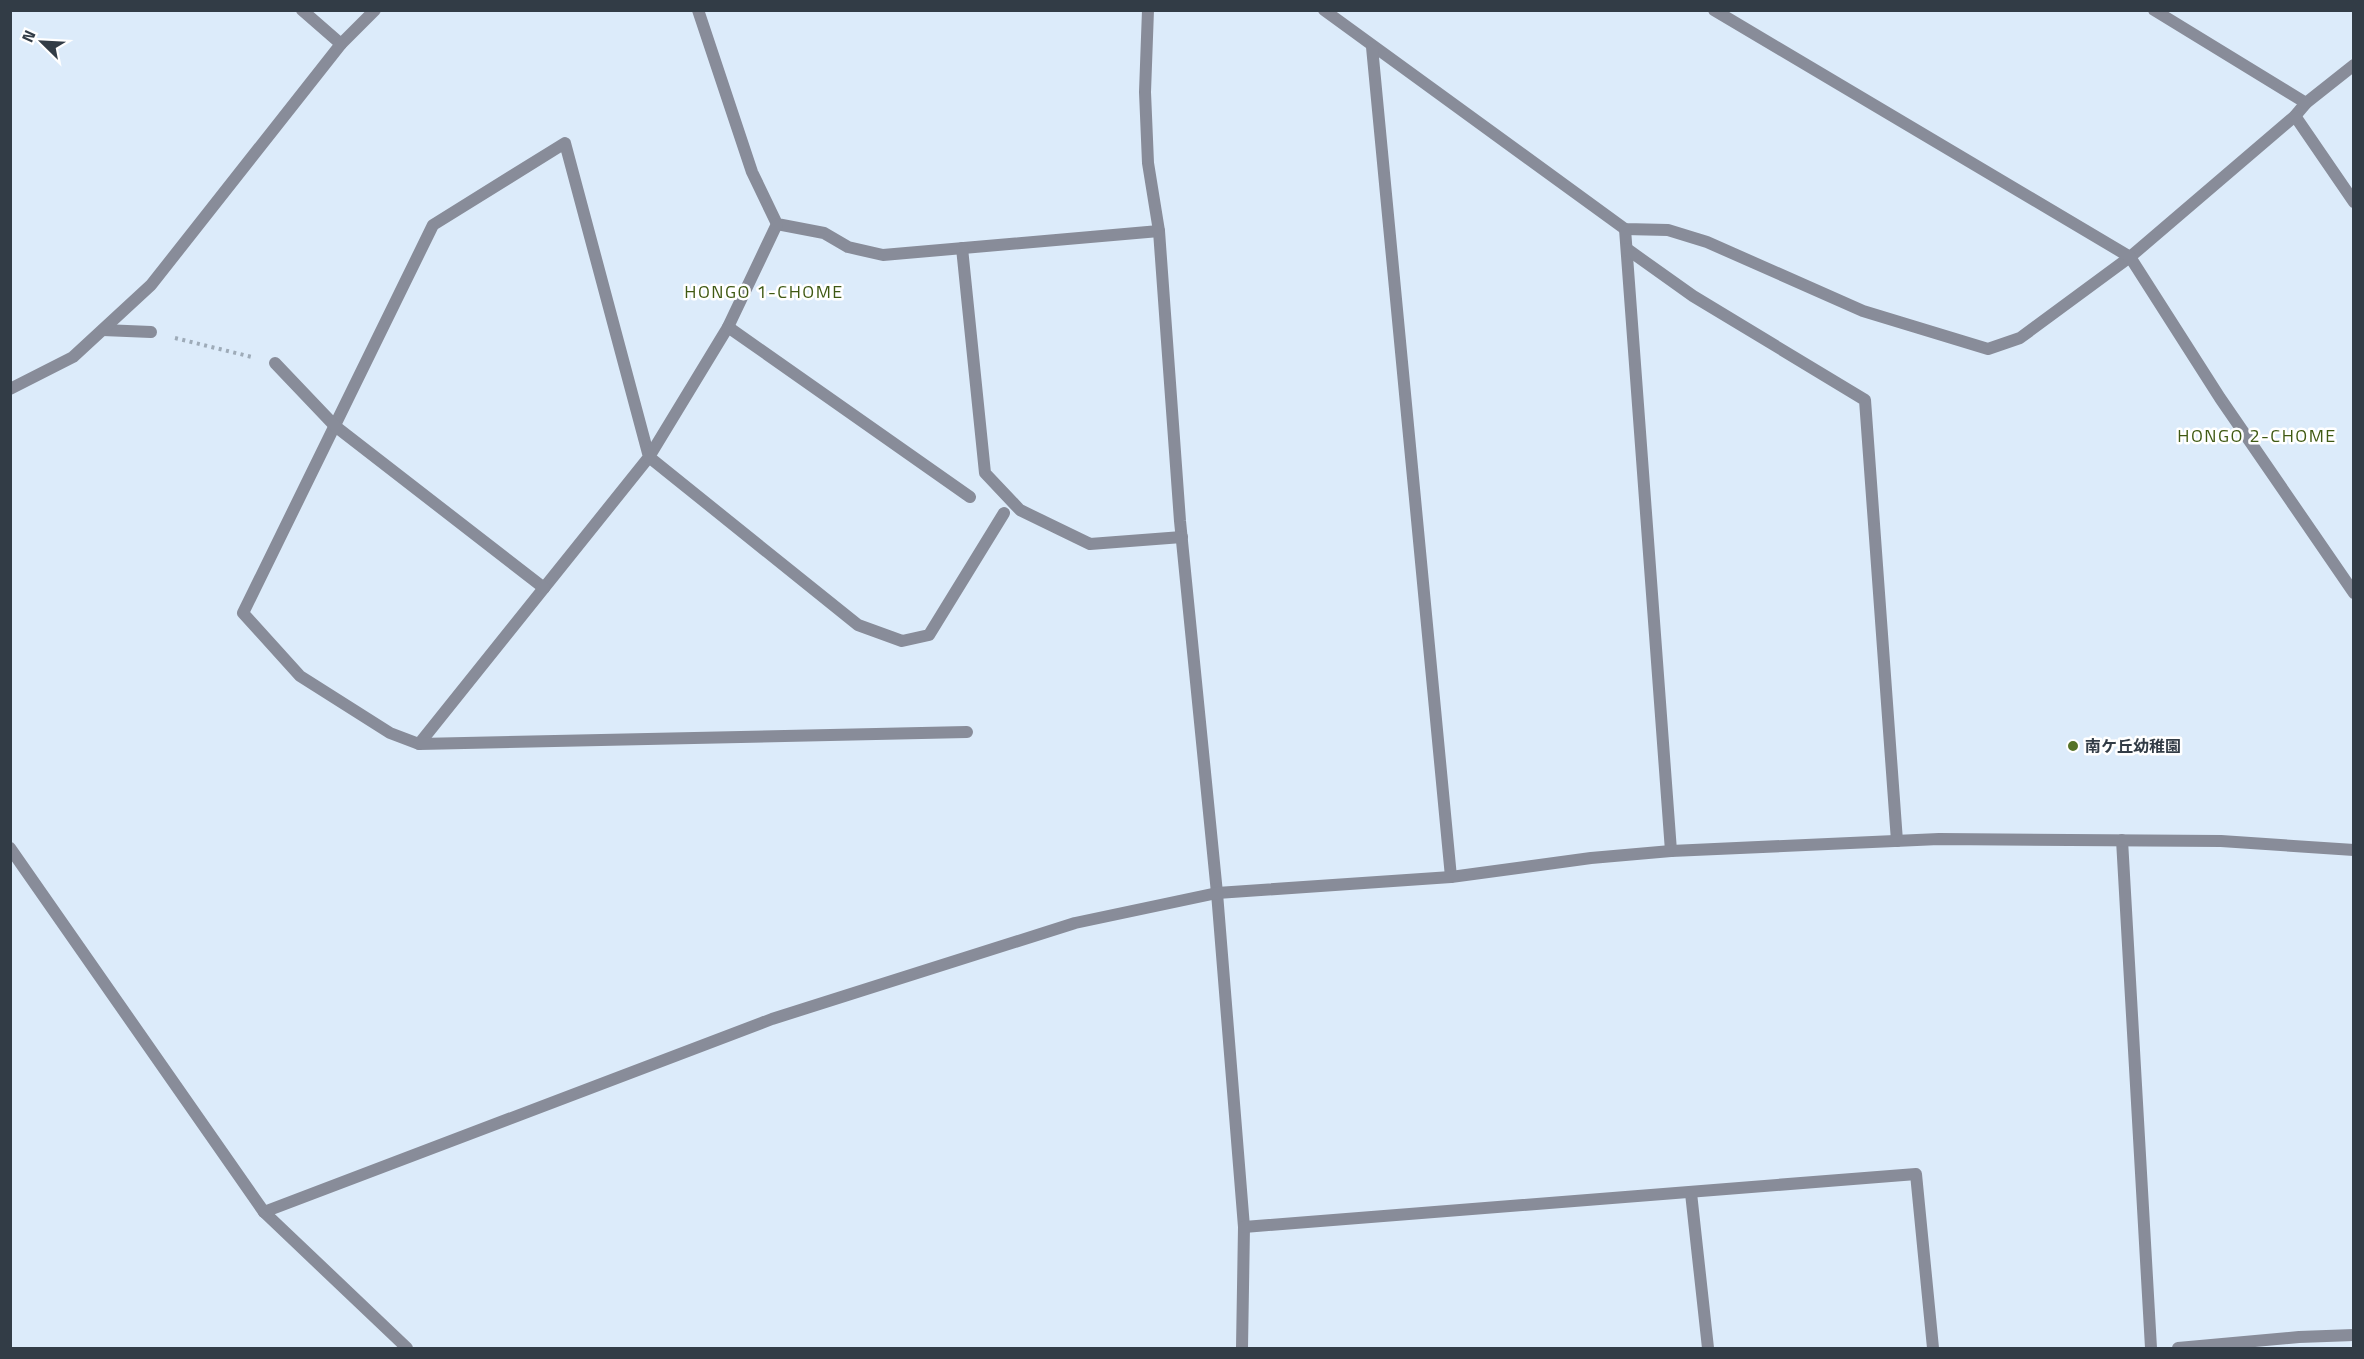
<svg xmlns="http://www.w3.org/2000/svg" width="2364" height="1359" viewBox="0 0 2364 1359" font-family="'Titillium Web','Noto Sans JP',sans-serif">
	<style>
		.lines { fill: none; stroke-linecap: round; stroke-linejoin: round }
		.path { stroke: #9eabb8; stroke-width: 4; stroke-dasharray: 3 4.5; stroke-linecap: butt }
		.service { stroke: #888c99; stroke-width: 12 }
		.minor { stroke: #888c99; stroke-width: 12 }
		.poi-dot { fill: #557227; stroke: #fff; stroke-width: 2 }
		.labels { text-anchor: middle; stroke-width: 5; stroke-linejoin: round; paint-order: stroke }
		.poi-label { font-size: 16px; font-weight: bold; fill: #323c46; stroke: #fff; text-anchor: start }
		.neighbourhood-label { font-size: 18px; letter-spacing: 1.5px; fill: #3f5913; stroke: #fff }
	</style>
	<rect width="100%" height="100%" fill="#dcebfa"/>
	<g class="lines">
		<!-- path -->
		<path class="path" d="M175,338L252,357"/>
		<!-- service -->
		<path class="service" d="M302,10L341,44"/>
		<!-- minor -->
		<g class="minor">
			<path d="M698,10L752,172L777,224L824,233L848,247L883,255L1159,231"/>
			<path d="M1148,10L1145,92L1148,163L1159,231L1180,521L1217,893L1244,1227L1242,1348"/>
			<path d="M1324,10L1625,229L1668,230L1707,242L1863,311L1988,349L2020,338L2130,257L2295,116L2306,103L2354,65"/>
			<path d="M1714,10L2130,257L2220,398L2354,593"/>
			<path d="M2154,10L2306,103"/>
			<path d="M1372,47L1451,877"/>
			<path d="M2295,116L2354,202"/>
			<path d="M565,143L649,457L419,744L390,733L300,676L243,613L433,225Z"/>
			<path d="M777,224L728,327L649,457L858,625L902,641L929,635L1004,513"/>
			<path d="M1625,229L1671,851"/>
			<path d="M962,248L985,473L1020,510L1090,544L1182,537"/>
			<path d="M1627,249L1693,296L1865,400L1897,841"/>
			<path d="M728,327L970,497"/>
			<path d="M103,330L151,332"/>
			<path d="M275,363L335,426L544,588"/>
			<path d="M10,389L73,357L151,285L341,44L375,10"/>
			<path d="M419,744L967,732"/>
			<path d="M2122,840L2151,1348"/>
			<path d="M10,848L264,1212L407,1348"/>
			<path d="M1691,1193L1708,1348"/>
			<path d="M264,1212L772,1019L1075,923L1217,893L1451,877L1591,858L1671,851L1939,839L2221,841L2354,850"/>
			<path d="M1244,1227L1916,1174L1933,1348"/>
			<path d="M2178,1348L2299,1337L2354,1335"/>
		</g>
	</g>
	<!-- markers -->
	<circle class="poi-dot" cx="2073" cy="746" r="6"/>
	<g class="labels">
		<!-- poi labels -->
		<g class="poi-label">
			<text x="2085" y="752">南ケ丘幼稚園</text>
		</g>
		<!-- neighbourhood labels -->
		<g class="neighbourhood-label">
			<text x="764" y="298">HONGO 1-CHOME</text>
			<text x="2257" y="442">HONGO 2-CHOME</text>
		</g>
	</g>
	<!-- border -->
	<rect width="2364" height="1359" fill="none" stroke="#323c46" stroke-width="24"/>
	<!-- north arrow -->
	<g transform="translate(42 42) rotate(294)" stroke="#ffffff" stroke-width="4.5" paint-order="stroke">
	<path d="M0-4.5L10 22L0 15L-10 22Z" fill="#323c46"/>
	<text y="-9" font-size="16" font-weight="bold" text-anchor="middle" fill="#323c46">N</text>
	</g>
</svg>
